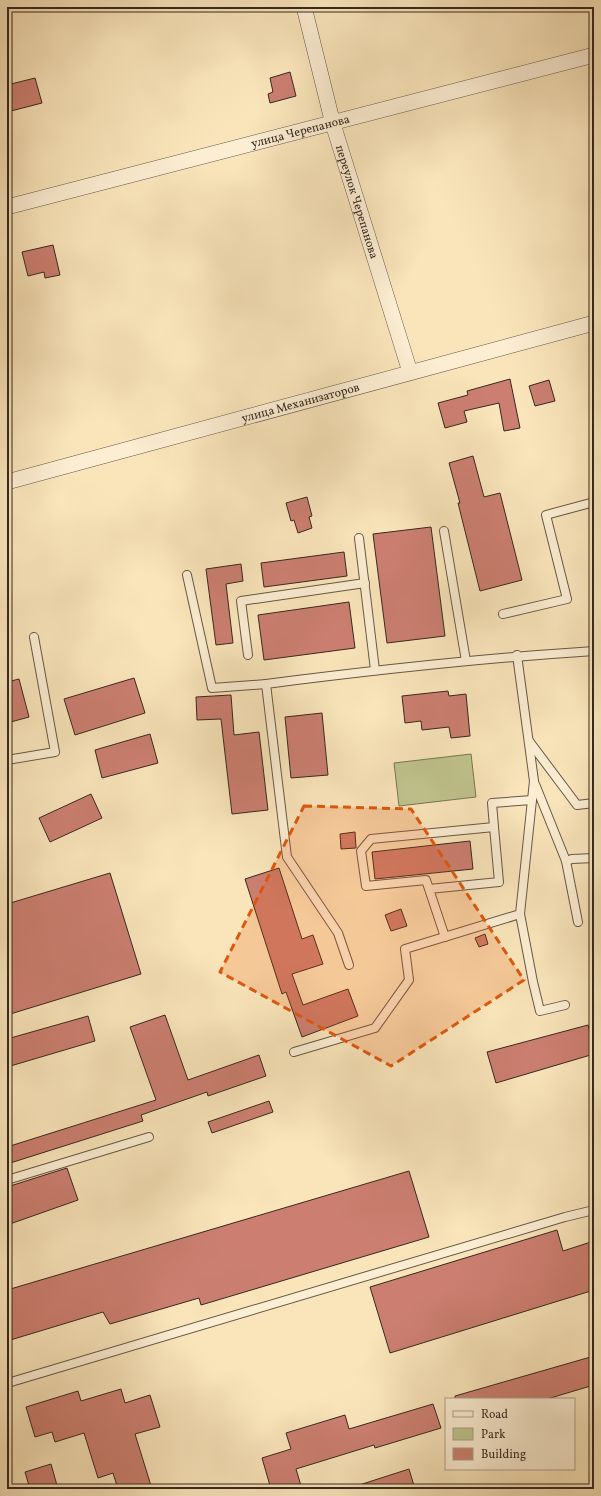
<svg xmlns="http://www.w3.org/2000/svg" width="601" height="1496" viewBox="0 0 601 1496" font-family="Vollkorn,serif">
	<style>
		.green { fill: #c0c48e; stroke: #7a7656 }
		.building { fill: #cc7f71; stroke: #35281f }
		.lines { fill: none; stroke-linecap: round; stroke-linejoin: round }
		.service-casing { stroke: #665746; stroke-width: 10 }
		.minor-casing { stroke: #665746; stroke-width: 16 }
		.service { stroke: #fceed3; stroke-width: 8 }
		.minor { stroke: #fceed3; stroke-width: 15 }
		.marked { fill: #df570d; fill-opacity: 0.2; stroke: #df570d; stroke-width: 3; stroke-dasharray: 8 5; stroke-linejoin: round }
		.labels { text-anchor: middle; stroke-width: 3.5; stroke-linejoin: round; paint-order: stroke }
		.street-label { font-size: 12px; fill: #35281f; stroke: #fceed3 }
	</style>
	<rect width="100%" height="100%" fill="#fae5bb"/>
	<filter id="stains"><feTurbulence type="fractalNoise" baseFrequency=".005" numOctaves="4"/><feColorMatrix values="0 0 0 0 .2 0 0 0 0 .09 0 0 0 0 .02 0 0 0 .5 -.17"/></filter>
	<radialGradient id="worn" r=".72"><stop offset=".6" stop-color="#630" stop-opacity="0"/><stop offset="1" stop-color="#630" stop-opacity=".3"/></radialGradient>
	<!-- green -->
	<path class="green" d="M471,754L476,797L399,806L394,763Z"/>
	<!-- building -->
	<g class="building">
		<path d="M290,72L296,96L270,103L268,94L273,92L270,78Z"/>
		<path d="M35,78L42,103L7,112V85Z"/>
		<path d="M53,245L60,275L45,278L44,272L28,276L22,252Z"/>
		<path d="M510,379L520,428L504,431L499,403L464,411L467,422L445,428L438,403L468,395L467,391Z"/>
		<path d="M549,380L555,401L535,406L529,386Z"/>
		<path d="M473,456L484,497L500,493L522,580L480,591L458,503H460L449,463Z"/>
		<path d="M307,497L312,516L309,517L312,528L298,533L294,520L291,521L286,503Z"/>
		<path d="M431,527L445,636L387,643L373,534Z"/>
		<path d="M344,552L347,576L264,587L261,563Z"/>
		<path d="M241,564L243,581L226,584L233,643L216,645L206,569Z"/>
		<path d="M349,602L355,648L264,660L258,615Z"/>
		<path d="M134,678L145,713L75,735L64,699Z"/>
		<path d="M19,679L29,717L7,723V682Z"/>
		<path d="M448,691L449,696L466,694L470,736L451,738L449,727L422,730L421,721L405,723L402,696Z"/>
		<path d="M231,695L234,735L259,732L268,810L232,814L221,719L197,720L196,697Z"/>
		<path d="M322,713L328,775L291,778L285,717Z"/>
		<path d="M150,734L158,763L102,778L95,750Z"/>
		<path d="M91,794L102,818L50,842L39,818Z"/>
		<path d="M355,832L356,848L341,849L340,834Z"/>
		<path d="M470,841L473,869L375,879L372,852Z"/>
		<path d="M279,868L302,939L313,935L323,964L292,974L303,1005L348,989L358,1016L302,1037L286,992L282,994L245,879Z"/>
		<path d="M110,873L141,974L7,1015V904Z"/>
		<path d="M401,909L407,926L391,931L385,915Z"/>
		<path d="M485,934L488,944L479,947L475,938Z"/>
		<path d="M165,1015L188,1080L259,1055L266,1076L208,1096L207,1092L141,1115L143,1121L7,1164V1147L156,1100L130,1027Z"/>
		<path d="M88,1016L95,1041L7,1067V1039Z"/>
		<path d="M588,1025L594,1046V1054L496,1083L487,1052Z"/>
		<path d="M269,1101L273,1112L212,1133L208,1122Z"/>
		<path d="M67,1168L78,1200L7,1225V1187Z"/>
		<path d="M409,1171L429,1237L201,1305L199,1298L110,1324L103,1312L7,1341V1290Z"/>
		<path d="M557,1230L563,1251L594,1241V1290L390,1353L370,1287Z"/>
		<path d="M594,1356V1385L547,1399H455V1396Z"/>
		<path d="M121,1389L125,1403L150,1395L160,1427L135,1434L152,1489H118L113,1473L98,1478L84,1433L55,1442L52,1432L35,1437L26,1407L78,1391L81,1401Z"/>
		<path d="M433,1404L441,1428L375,1448L374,1445L296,1469L302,1489H271L262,1458L291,1449L286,1433L345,1415L349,1429Z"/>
		<path d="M51,1464L58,1489H30L25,1472Z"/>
		<path d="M409,1469L415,1489H353V1487Z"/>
	</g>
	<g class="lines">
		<!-- service casing -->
		<g class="service-casing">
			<g id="service">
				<path d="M444,531L466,661"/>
				<path d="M359,538L375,670"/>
				<path d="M187,575L212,688L266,684"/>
				<path d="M503,614L567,599L546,515L594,502"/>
				<path d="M248,655L241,601L365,583"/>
				<path d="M529,741L577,805L594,803"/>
				<path d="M7,760L55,752L34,637"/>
				<path d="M535,784L566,861L578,922"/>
				<path d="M494,827L492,803L532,800"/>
				<path d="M566,861L572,859L594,858"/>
				<path d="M429,889L426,880L366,886L361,851L371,839L494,827L499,882L429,889L445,937"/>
				<path d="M520,914L533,982L540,1011L565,1005"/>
				<path d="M349,965L338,933L287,857L266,684C375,670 484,658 594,651"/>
				<path d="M294,1052L375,1028L409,980L405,949L520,914L534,781L517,655"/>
				<path d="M7,1180L149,1137"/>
				<path d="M11,1382L565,1217L594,1210"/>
			</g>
		</g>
		<!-- minor casing -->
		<g class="minor-casing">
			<g id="minor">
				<path id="s1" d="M304,7L333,124L410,372"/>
				<path id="s2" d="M7,207L594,55"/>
				<path id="s3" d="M7,482L594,323"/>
			</g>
		</g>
		<!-- service -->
		<use href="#service" class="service"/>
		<!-- minor -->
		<use href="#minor" class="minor"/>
	</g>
	<!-- marked area -->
	<path class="marked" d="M304,806L411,809L524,980L391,1066L220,972Z"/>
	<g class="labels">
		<!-- street labels -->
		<g class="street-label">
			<text dy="4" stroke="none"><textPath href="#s2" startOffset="303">улица Черепанова</textPath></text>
			<text dy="4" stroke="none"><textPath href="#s1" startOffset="202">переулок Черепанова</textPath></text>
			<text dy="4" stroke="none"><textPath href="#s3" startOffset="304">улица Механизаторов</textPath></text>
		</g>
	</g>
	<!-- margin -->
	<rect width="601" height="1496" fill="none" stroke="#fae5bb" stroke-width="24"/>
	<rect x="8" y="8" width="585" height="1480" fill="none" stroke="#35281f" stroke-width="2"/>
	<rect x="12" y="12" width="577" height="1472" fill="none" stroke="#35281f"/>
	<!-- legend -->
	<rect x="445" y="1398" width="130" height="72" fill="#fceed3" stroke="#ac9f8b"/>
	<rect x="453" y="1411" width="20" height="6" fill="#fceed3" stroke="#ac9f8b"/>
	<text x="481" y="1418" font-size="12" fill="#35281f">Road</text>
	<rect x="453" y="1428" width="20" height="12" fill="#c0c48e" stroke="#ac9f8b"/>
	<text x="481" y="1438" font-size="12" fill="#35281f">Park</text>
	<rect x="453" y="1448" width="20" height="12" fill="#cc7f71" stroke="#ac9f8b"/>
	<text x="481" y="1458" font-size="12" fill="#35281f">Building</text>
	<rect width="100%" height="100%" filter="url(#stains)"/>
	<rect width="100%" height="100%" fill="url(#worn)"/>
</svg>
